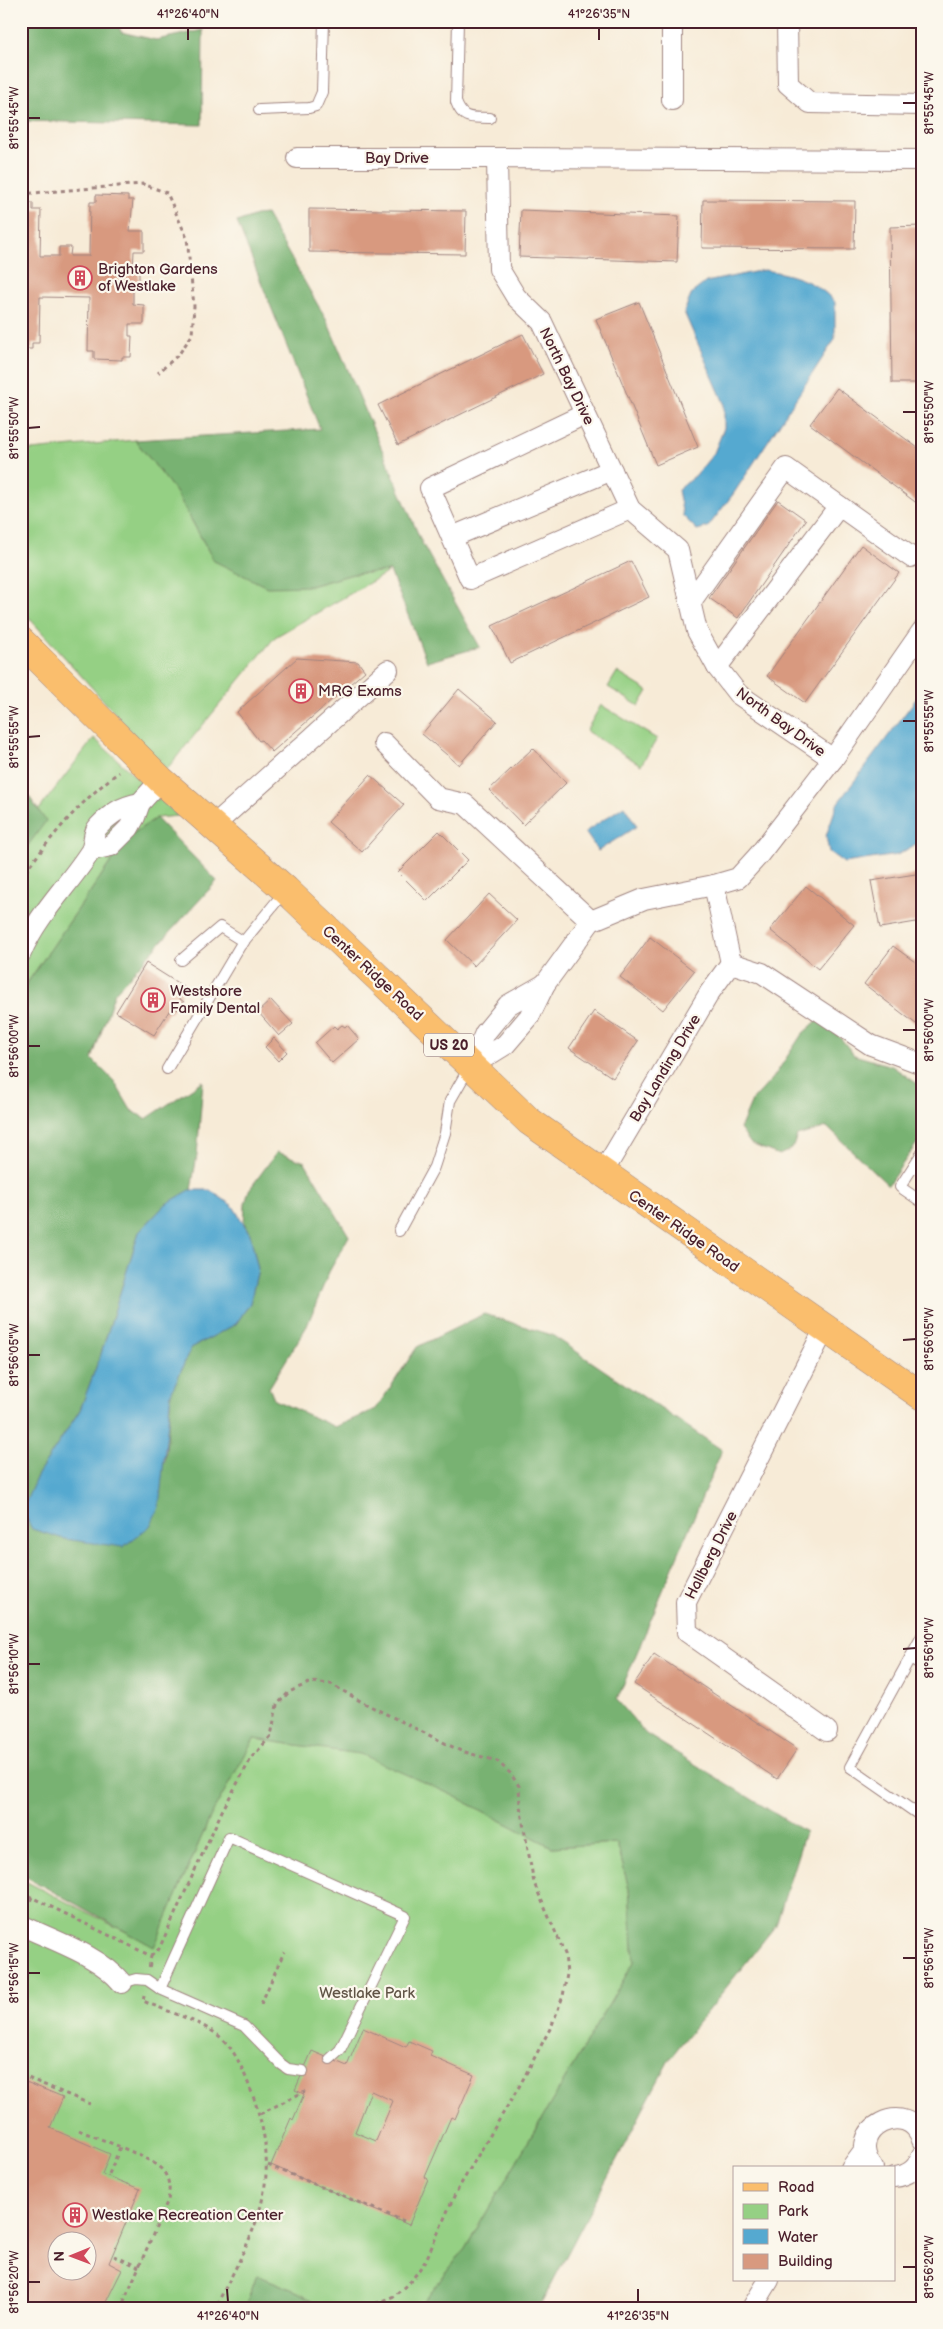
<svg xmlns="http://www.w3.org/2000/svg" width="943" height="2329" viewBox="0 0 943 2329" font-family="'Balsamiq Sans',sans-serif">
	<style>
		.green { fill: #95d084; stroke: #707858; fill-rule: evenodd }
		.forest { fill: #78b272; stroke: #61684e }
		.water { fill: #55a9d0; stroke: #50647e }
		.building { fill: #d8997f; fill-rule: evenodd }
		.lines { fill: none; stroke-linecap: round; stroke-linejoin: round }
		.lane-casing { stroke: #a08581; stroke-width: 12 }
		.street-casing { stroke: #a08581; stroke-width: 22 }
		.primary-casing { stroke: #a08581; stroke-width: 29 }
		.path { stroke: #a08581; stroke-width: 3; stroke-dasharray: 4 4; stroke-linecap: butt }
		.lane { stroke: #fff; stroke-width: 10 }
		.street { stroke: #fff; stroke-width: 20 }
		.primary { stroke: #fabe6d; stroke-width: 28 }
		.ticks { fill: none; stroke: #4a1f2b; stroke-width: 2 }
		.labels { text-anchor: middle; stroke-width: 4.5; stroke-linejoin: round; paint-order: stroke }
		.shield { fill: #fbf7ec; stroke: #7f6065; stroke-width: 1 }
		.shield-label { font-size: 14px; font-weight: bold; fill: #4a1f2b }
		.street-label { font-size: 15px; fill: #4a1f2b; stroke: #fbf7ec }
		.poi-label { font-size: 15px; fill: #4a1f2b; stroke: #fbf7ec; text-anchor: start }
		.park-label { font-size: 15px; fill: #605446; stroke: #fbf7ec }
		.neatline { fill: none; stroke: #4a1f2b; stroke-width: 2 }
		.ticks-label { font-size: 12px; text-anchor: middle; fill: #4a1f2b }
	</style>
	<rect width="100%" height="100%" fill="#fbf7ec"/>
	<filter id="ink" filterUnits="userSpaceOnUse"><feTurbulence type="fractalNoise" baseFrequency=".02" numOctaves="2"/><feDisplacementMap in="SourceGraphic" scale="10" xChannelSelector="R" yChannelSelector="G"/><feConvolveMatrix kernelMatrix="1 2 1 2 8 2 1 2 1" color-interpolation-filters="sRGB"/></filter>
	<filter id="wash" filterUnits="userSpaceOnUse"><feTurbulence type="fractalNoise" baseFrequency=".0096" numOctaves="4" result="noise"/><feDisplacementMap in="SourceGraphic" scale="20" xChannelSelector="R" yChannelSelector="G"/><feGaussianBlur stdDeviation="1.12" result="paint"/><feColorMatrix in="noise" values="0 0 0 0 0 0 0 0 0 0 0 0 0 0 0 0 0 1.4 0 .05"/><feComposite in="paint" operator="in"/></filter>
	<g filter="url(#wash)">
		<rect width="100%" height="100%" fill="#f7ebd7"/>
		<!-- green -->
		<g class="green">
			<path d="M135,440L176,492L214,561L310,586L353,574L390,571L275,637L166,770L21,609V451Z"/>
			<path d="M617,672L648,691L639,706L608,687Z"/>
			<path d="M601,705L657,739L641,765L586,731Z"/>
			<path d="M94,738L178,816L156,818L128,837L21,992V833Z"/>
			<path d="M254,1739L363,1754L452,1795L552,1847L617,1843L629,1889L634,1962L465,2249L418,2308H326L298,2292L257,2275L245,2308H21V1879L154,1946L211,1815ZM58,2242H88V2272H58Z"/>
		</g>
		<!-- forest -->
		<g class="forest">
			<path d="M21,21H117L121,32L156,40L203,30L202,125L21,121Z"/>
			<path d="M266,214L327,321L422,543L480,647L427,662L390,571L353,574L310,586L267,587L214,561L176,492L135,440L320,429L237,222L256,215Z"/>
			<path d="M21,785L46,821L21,855Z"/>
			<path d="M156,818L217,881L115,992L92,1059L114,1081L131,1110L146,1119L203,1081L197,1155L191,1190L166,1204L139,1232L101,1354L80,1410L37,1476L23,1510L165,1462L171,1393L191,1348L236,1324L250,1303L258,1269L250,1234L244,1223L245,1204L249,1190L277,1152L305,1162L349,1236L329,1272L307,1326L269,1388L275,1400L335,1427L376,1409L417,1347L484,1314L552,1335L722,1450L617,1700L646,1734L805,1832L776,1925L670,2058L539,2308H418L465,2249L634,1962L629,1889L617,1843L552,1847L452,1795L360,1754L254,1739L211,1815L154,1947L21,1874V992L128,837Z"/>
			<path d="M819,1019L835,1031L854,1055L892,1066L922,1087V1136L888,1185L827,1127L797,1136L792,1149L779,1155L751,1144L740,1129L752,1101L773,1078L802,1034Z"/>
			<path d="M257,2275L298,2292L326,2308H245Z"/>
		</g>
		<!-- water -->
		<g class="water">
			<path d="M764,270C792,274 816,281 835,302V339L734,493L708,527L697,530L683,516L678,490L696,475L714,453L724,428V403L684,312L692,293L706,282Z"/>
			<path d="M922,691V841L897,855L844,863L829,852L826,836L837,804Z"/>
			<path d="M624,806L637,826L598,851L585,832Z"/>
			<path d="M190,1190H210L233,1206L250,1234L258,1269L250,1303L236,1324L191,1348L171,1393L159,1507L150,1526L123,1547L64,1539L32,1529L22,1510L37,1476L80,1410L101,1354L139,1232L166,1204Z"/>
		</g>
		<g id="blocks">
			<!-- building -->
			<g class="building">
				<path d="M96,195L128,196V200H133L130,231H144V251H134L133,271H137L139,274V281L133,284V304L144,305V324H129V336H132L131,357H122V360L94,359V351H88L89,298L40,297L39,343H32V349H21V203H33V210H41L40,256H59V247H71L70,256H89L90,202H96Z"/>
				<path d="M703,200L855,201L854,249L702,248Z"/>
				<path d="M309,209L466,211L465,254L309,252Z"/>
				<path d="M521,210L679,216L677,262L519,257Z"/>
				<path d="M922,226V383H892L890,227Z"/>
				<path d="M639,302L698,447L656,465L596,319Z"/>
				<path d="M523,334L543,374L398,445L378,405Z"/>
				<path d="M837,388L922,451V507L810,424Z"/>
				<path d="M778,500L806,520L738,618L709,598Z"/>
				<path d="M861,545L899,573L805,703L767,676Z"/>
				<path d="M631,561L649,597L510,663L492,626Z"/>
				<path d="M297,658L358,662L365,671L272,752L261,740L259,741L237,712Z"/>
				<path d="M459,689L497,721L459,765L422,734Z"/>
				<path d="M533,748L566,783L523,825L489,790Z"/>
				<path d="M370,775L404,805L362,852L328,822Z"/>
				<path d="M439,831L468,860L427,901L398,872Z"/>
				<path d="M922,873V921L880,928L871,881Z"/>
				<path d="M806,886L854,925L818,969L770,930Z"/>
				<path d="M489,894L517,920L474,966L447,940Z"/>
				<path d="M650,937L694,971L663,1010L620,977Z"/>
				<path d="M893,946L922,967V1016L916,1024L864,984Z"/>
				<path d="M146,963L184,987L180,999L184,1002L178,1010L174,1007L171,1012L169,1011L154,1035L116,1012Z"/>
				<path d="M271,1000L293,1024L279,1036L258,1012Z"/>
				<path d="M594,1011L638,1041L613,1078L569,1048Z"/>
				<path d="M342,1025L345,1027L347,1025L359,1039L332,1063L315,1043L334,1026L337,1029Z"/>
				<path d="M274,1038L287,1052L278,1061L265,1047Z"/>
				<path d="M654,1654L797,1749L777,1779L634,1684Z"/>
				<path d="M363,2028L406,2047L409,2041L432,2051L430,2056L474,2075L455,2119L451,2117L425,2177L428,2179L409,2225L271,2165L291,2118L293,2120L304,2094L295,2090L312,2051L347,2066ZM371,2091L393,2101L376,2141L355,2132Z"/>
				<path d="M21,2080L63,2097L50,2128L110,2154L102,2174L140,2189L109,2263L122,2270L103,2308H21ZM58,2242H88V2272H58Z"/>
			</g>
		</g>
	</g>
	<g filter="url(#ink)">
		<use href="#blocks" fill-opacity="0" stroke="#a08581" stroke-width="1"/>
		<g class="lines">
			<!-- lane casing -->
			<g class="lane-casing">
				<g id="lane">
					<path d="M458,21L456,102C463,121 472,117 490,118"/>
					<path d="M259,110L309,108L316,106L322,92L324,21"/>
					<path d="M181,960L220,927L244,942"/>
					<path d="M167,1069L240,946L285,891"/>
					<path d="M922,1153L900,1187L922,1202"/>
					<path d="M399,1231L434,1167L445,1133L450,1101L470,1066"/>
					<path d="M922,1636L850,1767L922,1817"/>
					<path d="M910,1658L922,1665"/>
					<path d="M122,1983L136,1979L147,1980L160,1989L244,2026L281,2064L288,2069L303,2071"/>
					<path d="M160,1989L229,1837L405,1916L340,2050L330,2059"/>
				</g>
			</g>
			<!-- street casing -->
			<g class="street-casing">
				<g id="street">
					<path d="M787,21L788,84L810,103L922,105"/>
					<path d="M672,100V21"/>
					<path d="M297,158H497"/>
					<path d="M585,414L430,488L470,579L630,509"/>
					<path d="M452,537L612,470"/>
					<path d="M690,603L786,468L911,557"/>
					<path d="M717,667L839,506"/>
					<path d="M384,743L438,798L465,804L591,921"/>
					<path d="M833,759L738,694L717,667L697,631L678,550L630,509L542,322L516,297L499,269L497,158L922,160"/>
					<path d="M212,827L388,670"/>
					<path d="M92,850L111,846L129,828L135,817L140,803L161,780"/>
					<path d="M714,885L731,963"/>
					<path d="M21,953C37,915 68,886 90,852C95,845 92,833 98,827C110,814 122,806 140,803"/>
					<path d="M471,1066L505,1045L529,1017L545,984L591,921L644,899L714,885L738,878L758,856L833,759L922,631"/>
					<path d="M471,1066L485,1033L508,1005L545,984"/>
					<path d="M602,1174L710,992L731,963L762,973L871,1045L922,1064"/>
					<path d="M825,1328L686,1602L687,1632L827,1731"/>
					<path d="M21,1925C54,1941 99,1955 122,1983"/>
					<path d="M851,2168L865,2149"/>
					<path d="M873,2168C842,2128 910,2097 922,2140"/>
					<path d="M894,2177C908,2176 918,2168 922,2155"/>
					<path d="M752,2308L769,2280"/>
				</g>
			</g>
			<!-- primary casing -->
			<g class="primary-casing">
				<path id="primary" d="M21,641L161,780L286,890L529,1121L922,1396"/>
			</g>
			<!-- path -->
			<g class="path">
				<path d="M21,194L143,184L167,193L187,238L194,306L192,335L179,354L158,373"/>
				<path d="M21,878C48,840 81,800 119,772"/>
				<path d="M21,1892L151,1956L149,1969"/>
				<path d="M27,1908L32,1897"/>
				<path d="M151,1956L159,1949L222,1811L252,1757L271,1736L277,1705L289,1692L311,1682L331,1684L362,1702L461,1751L497,1761L510,1773L519,1786L520,1806L534,1883L565,1954L567,1974L563,1996L552,2025L520,2085L455,2194L426,2260L411,2281L394,2296L365,2308"/>
				<path d="M144,1995L143,2001C166,2011 200,2021 219,2036C235,2049 243,2070 250,2088C286,2180 257,2227 215,2308"/>
				<path d="M261,2004L284,1952"/>
				<path d="M21,2075L90,2104"/>
				<path d="M260,2114L305,2091"/>
				<path d="M79,2130C98,2139 151,2156 163,2171C170,2180 170,2190 168,2200L121,2308"/>
				<path d="M268,2165L404,2221"/>
				<path d="M109,2174L120,2148"/>
				<path d="M114,2256L139,2267"/>
			</g>
			<!-- lane -->
			<use href="#lane" class="lane"/>
			<!-- street -->
			<use href="#street" class="street"/>
			<!-- primary -->
			<use href="#primary" class="primary"/>
		</g>
	</g>
	<!-- ticks -->
	<path class="ticks" d="M188,28V40M599,28V40M903,103H916M28,118H40M903,412H916M28,428L40,427M903,721H916M28,737L40,736M903,1030H916M28,1046H40M903,1340L916,1339M28,1355H40M903,1649L916,1648M28,1664H40M903,1958H916M28,1973H40M903,2267H916M28,2282H40M227,2289L228,2302M638,2289V2302"/>
	<!-- icons -->
	<defs>
		<g id="building-ring" transform="scale(1.25)"><circle r="9.5" fill="#fbf7ec" stroke="#d1495b" stroke-width="1.5"/><path d="M-4-6H4V6H1V3H-1V6H-4ZM-2.5-4.3h1.7v1.8h-1.7ZM.8-4.3h1.7v1.8H.8ZM-2.5-1h1.7V.8h-1.7ZM.8-1h1.7V.8H.8Z" fill="#d1495b"/></g>
	</defs>
	<g fill-rule="evenodd">
		<use href="#building-ring" x="80" y="278"/>
		<use href="#building-ring" x="301" y="691"/>
		<use href="#building-ring" x="153" y="1000"/>
		<use href="#building-ring" x="75" y="2215"/>
	</g>
	<g class="labels">
		<!-- shield labels -->
		<rect class="shield" x="424" y="1033.5" width="50" height="23" rx="4"/>
		<g class="shield-label">
			<text x="449" y="1050">US 20</text>
		</g>
		<!-- street labels -->
		<g class="street-label">
			<text x="397" y="163">Bay Drive</text>
			<text transform="translate(567 376) rotate(64)" y="5">North Bay Drive</text>
			<text transform="translate(781 722) rotate(36)" y="5">North Bay Drive</text>
			<text transform="translate(373 973) rotate(43)" y="5">Center Ridge Road</text>
			<text transform="translate(665 1068) rotate(-59)" y="5">Bay Landing Drive</text>
			<text transform="translate(684 1231) rotate(35)" y="5">Center Ridge Road</text>
			<text transform="translate(711 1555) rotate(-63)" y="5">Hallberg Drive</text>
		</g>
		<!-- poi labels -->
		<g class="poi-label">
			<text x="98" y="274">Brighton Gardens<tspan x="98" dy="17">of Westlake</tspan></text>
			<text x="318" y="696">MRG Exams</text>
			<text x="170" y="996">Westshore<tspan x="170" dy="17">Family Dental</tspan></text>
			<text x="92" y="2220">Westlake Recreation Center</text>
		</g>
		<!-- park labels -->
		<g class="park-label">
			<text x="367" y="1998">Westlake Park</text>
		</g>
	</g>
	<!-- margin -->
	<rect width="943" height="2329" fill="none" stroke="#fbf7ec" stroke-width="55"/>
	<!-- legend -->
	<rect x="733" y="2166" width="162" height="115" fill="#fbf7ec" stroke="#b4a19f"/>
	<rect x="743" y="2183" width="25" height="8" fill="#fabe6d" stroke="#b4a19f"/>
	<text x="778" y="2192" font-size="15" fill="#4a1f2b">Road</text>
	<rect x="743" y="2204" width="25" height="15" fill="#95d084" stroke="#b4a19f"/>
	<text x="778" y="2216" font-size="15" fill="#4a1f2b">Park</text>
	<rect x="743" y="2229" width="25" height="15" fill="#55a9d0" stroke="#b4a19f"/>
	<text x="778" y="2242" font-size="15" fill="#4a1f2b">Water</text>
	<rect x="743" y="2254" width="25" height="15" fill="#d8997f" stroke="#b4a19f"/>
	<text x="778" y="2266" font-size="15" fill="#4a1f2b">Building</text>
	<!-- north arrow -->
	<g transform="translate(72 2256) rotate(269)"><circle r="24" fill="#fbf7ec" stroke="#b4a19f"/>
	<path d="M0-4L9 19L0 12L-9 19Z" fill="#d1495b"/>
	<text y="-8" font-size="14" font-weight="bold" text-anchor="middle" fill="#4a1f2b">N</text>
	</g>
	<rect x="28" y="28" width="888" height="2274" class="neatline"/>
	<g class="ticks-label">
		<text x="188" y="18">41°26'40"N</text>
		<text x="599" y="18">41°26'35"N</text>
		<text transform="translate(929 103) rotate(-90)" y="4">81°55'45"W</text>
		<text transform="translate(14 118) rotate(-90)" y="4">81°55'45"W</text>
		<text transform="translate(929 412) rotate(-90)" y="4">81°55'50"W</text>
		<text transform="translate(14 428) rotate(-90)" y="4">81°55'50"W</text>
		<text transform="translate(929 721) rotate(-90)" y="4">81°55'55"W</text>
		<text transform="translate(14 737) rotate(-90)" y="4">81°55'55"W</text>
		<text transform="translate(929 1030) rotate(-90)" y="4">81°56'00"W</text>
		<text transform="translate(14 1046) rotate(-90)" y="4">81°56'00"W</text>
		<text transform="translate(929 1339) rotate(-90)" y="4">81°56'05"W</text>
		<text transform="translate(14 1355) rotate(-90)" y="4">81°56'05"W</text>
		<text transform="translate(929 1648) rotate(-90)" y="4">81°56'10"W</text>
		<text transform="translate(14 1664) rotate(-90)" y="4">81°56'10"W</text>
		<text transform="translate(929 1958) rotate(-90)" y="4">81°56'15"W</text>
		<text transform="translate(14 1973) rotate(-90)" y="4">81°56'15"W</text>
		<text transform="translate(929 2267) rotate(-90)" y="4">81°56'20"W</text>
		<text transform="translate(14 2282) rotate(-90)" y="4">81°56'20"W</text>
		<text x="228" y="2320">41°26'40"N</text>
		<text x="638" y="2320">41°26'35"N</text>
	</g>
</svg>
